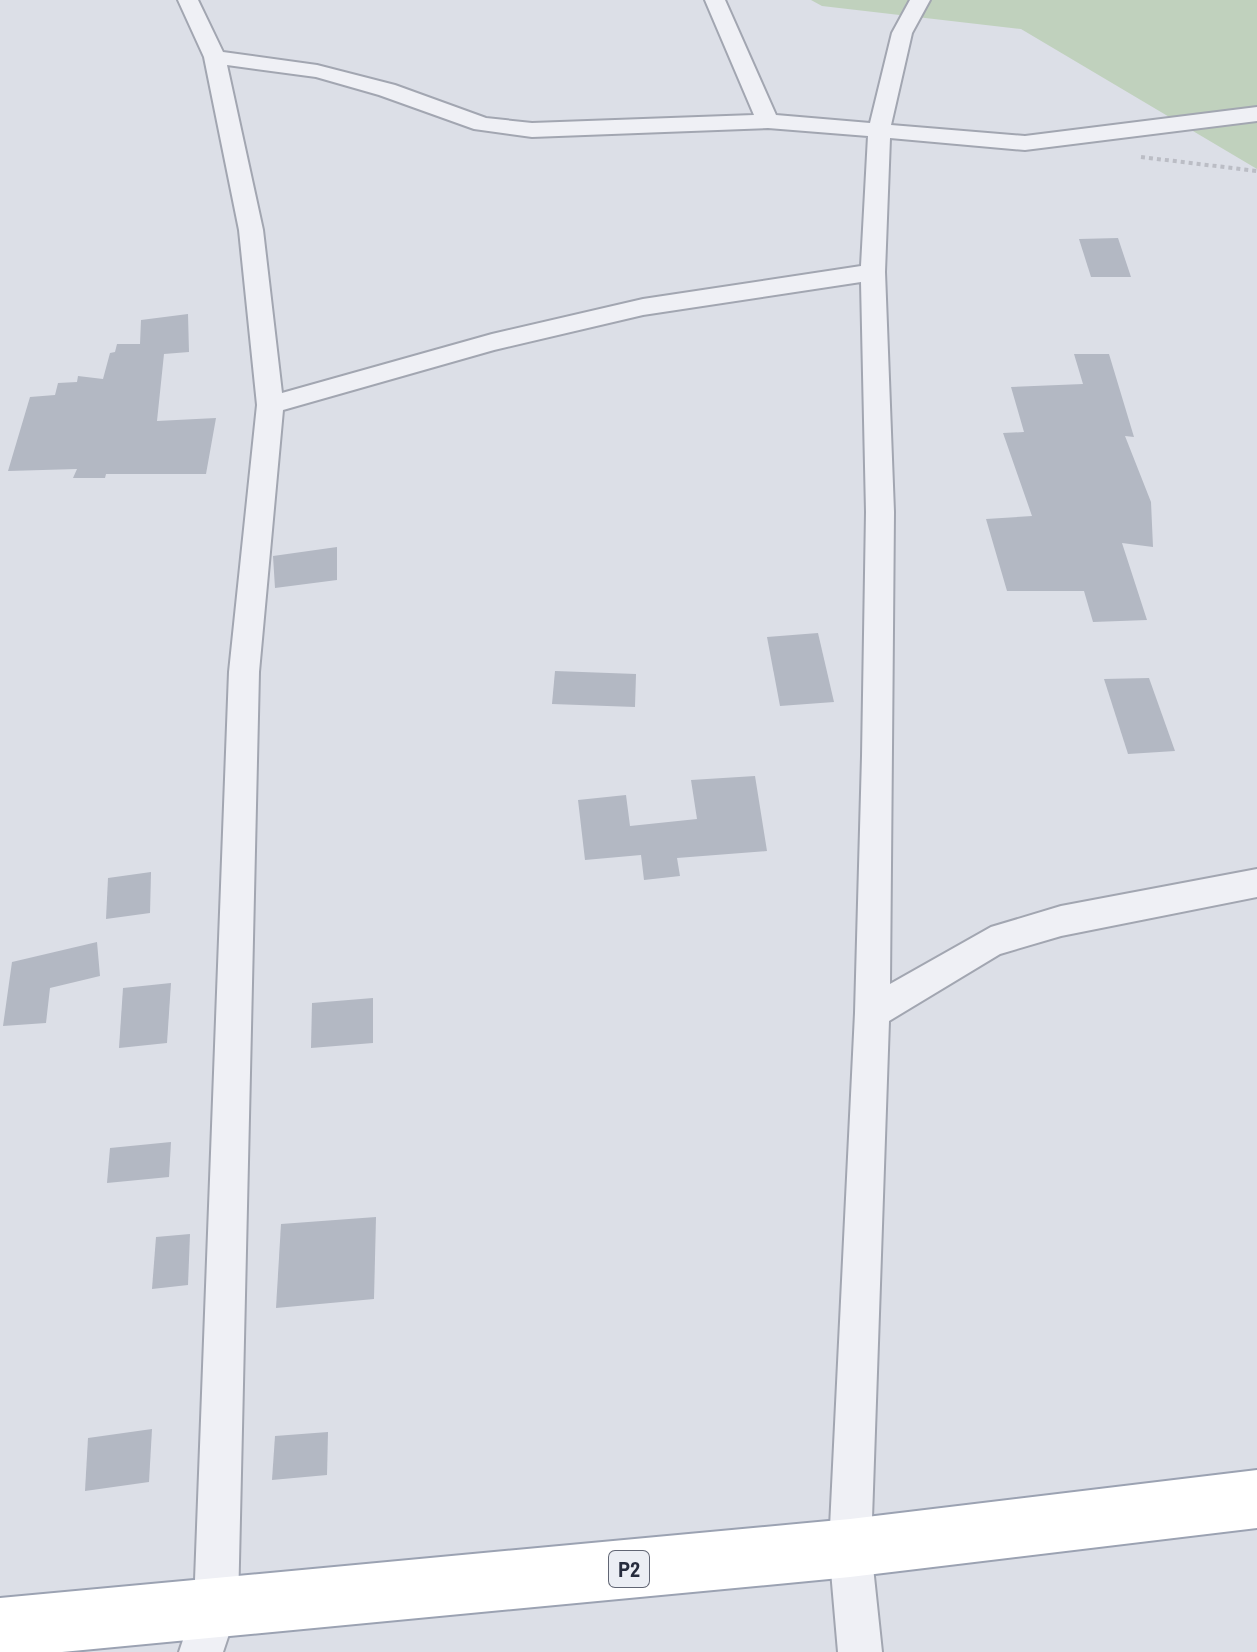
<svg xmlns="http://www.w3.org/2000/svg" width="1257" height="1652" viewBox="0 0 1257 1652" font-family="'Archivo Narrow',sans-serif">
	<style>
		.green { fill: #c0d1bd }
		.building { fill: #b3b8c3 }
		.lines { fill: none; stroke-linecap: round; stroke-linejoin: round }
		.street-casing { stroke: #a2a6b1; stroke-width: 4 }
		.primary-casing { stroke: #9ba2b2; stroke-width: 4 }
		.path { stroke: #bbbdc5; stroke-width: 4; stroke-dasharray: 4 4; stroke-linecap: butt }
		.street { fill: #eff0f5; fill-rule: evenodd }
		.primary { fill: #fff; fill-rule: evenodd }
		.labels { text-anchor: middle; stroke-width: 7; stroke-linejoin: round; paint-order: stroke }
		.shield { fill: #ebeef4; stroke: #616674; stroke-width: 2 }
		.shield-label { font-size: 22px; font-weight: bold; fill: #262c3d }
	</style>
	<rect width="100%" height="100%" fill="#dcdfe7"/>
	<!-- green -->
	<path class="green" d="M811,0H1257V169L1021,29L822,6Z"/>
	<!-- building -->
	<g class="building">
		<path d="M1118,238L1131,277H1091L1079,239Z"/>
		<path d="M188,314L189,352L164,354L157,421L216,418L206,474H106L105,478H73L77,469L8,471L30,397L55,395L58,383L77,382L78,376L103,379L110,353L115,352L117,344H140L141,320Z"/>
		<path d="M1074,354H1109L1134,437L1125,436L1151,502L1153,547L1122,543L1147,620L1093,622L1084,591H1007L986,519L1032,516L1003,433L1024,432L1011,387L1083,384Z"/>
		<path d="M337,547V580L275,588L273,556Z"/>
		<path d="M818,633L834,702L780,706L767,637Z"/>
		<path d="M555,671L636,674L635,707L552,704Z"/>
		<path d="M1149,678L1175,751L1128,754L1104,679Z"/>
		<path d="M755,776L767,851L677,858L680,876L644,880L641,855L585,860L578,800L626,795L630,826L697,819L691,780Z"/>
		<path d="M151,872L150,913L106,919L108,878Z"/>
		<path d="M97,942L100,976L50,988L46,1023L3,1026L12,962Z"/>
		<path d="M171,983L167,1043L119,1048L123,988Z"/>
		<path d="M373,998V1043L311,1048L312,1003Z"/>
		<path d="M171,1142L169,1177L107,1183L110,1148Z"/>
		<path d="M376,1217L374,1299L276,1308L281,1224Z"/>
		<path d="M190,1234L188,1285L152,1289L156,1237Z"/>
		<path d="M152,1429L149,1482L85,1491L88,1438Z"/>
		<path d="M328,1432L327,1475L272,1480L275,1436Z"/>
	</g>
	<g class="lines">
		<!-- street casing -->
		<g class="street-casing">
			<path id="street" d="M178,0H198L223,52L317,65L395,85L486,118L532,123L754,115L705,0H725L776,115L870,123L892,33L910,0H930L912,33L891,125L1025,136L1257,107V121L1025,150L890,138L885,272L894,512L890,984L991,927L1061,906L1257,869V897L1061,936L1000,954L889,1021L871,1548L882,1652H838L829,1548L855,1013L862,756L866,512L861,282L643,315L494,350L283,410L259,672L238,1607L223,1652H179L194,1607L229,672L257,405L239,230L204,57ZM227,65L316,77L379,95L474,129L532,137L768,128L868,136L861,266L643,299L492,334L282,393L263,230Z"/>
		</g>
		<!-- primary casing -->
		<g class="primary-casing">
			<path id="primary" d="M1257,1470V1528L850,1577L62,1652H0V1598L850,1519Z"/>
		</g>
		<!-- path -->
		<path class="path" d="M1141,157L1257,171"/>
		<!-- street -->
		<use href="#street" class="street"/>
		<!-- primary -->
		<use href="#primary" class="primary"/>
	</g>
	<g class="labels">
		<!-- shield labels -->
		<rect class="shield" x="609" y="1551" width="40" height="36" rx="6"/>
		<g class="shield-label">
			<text x="629" y="1577">P2</text>
		</g>
	</g>
</svg>
